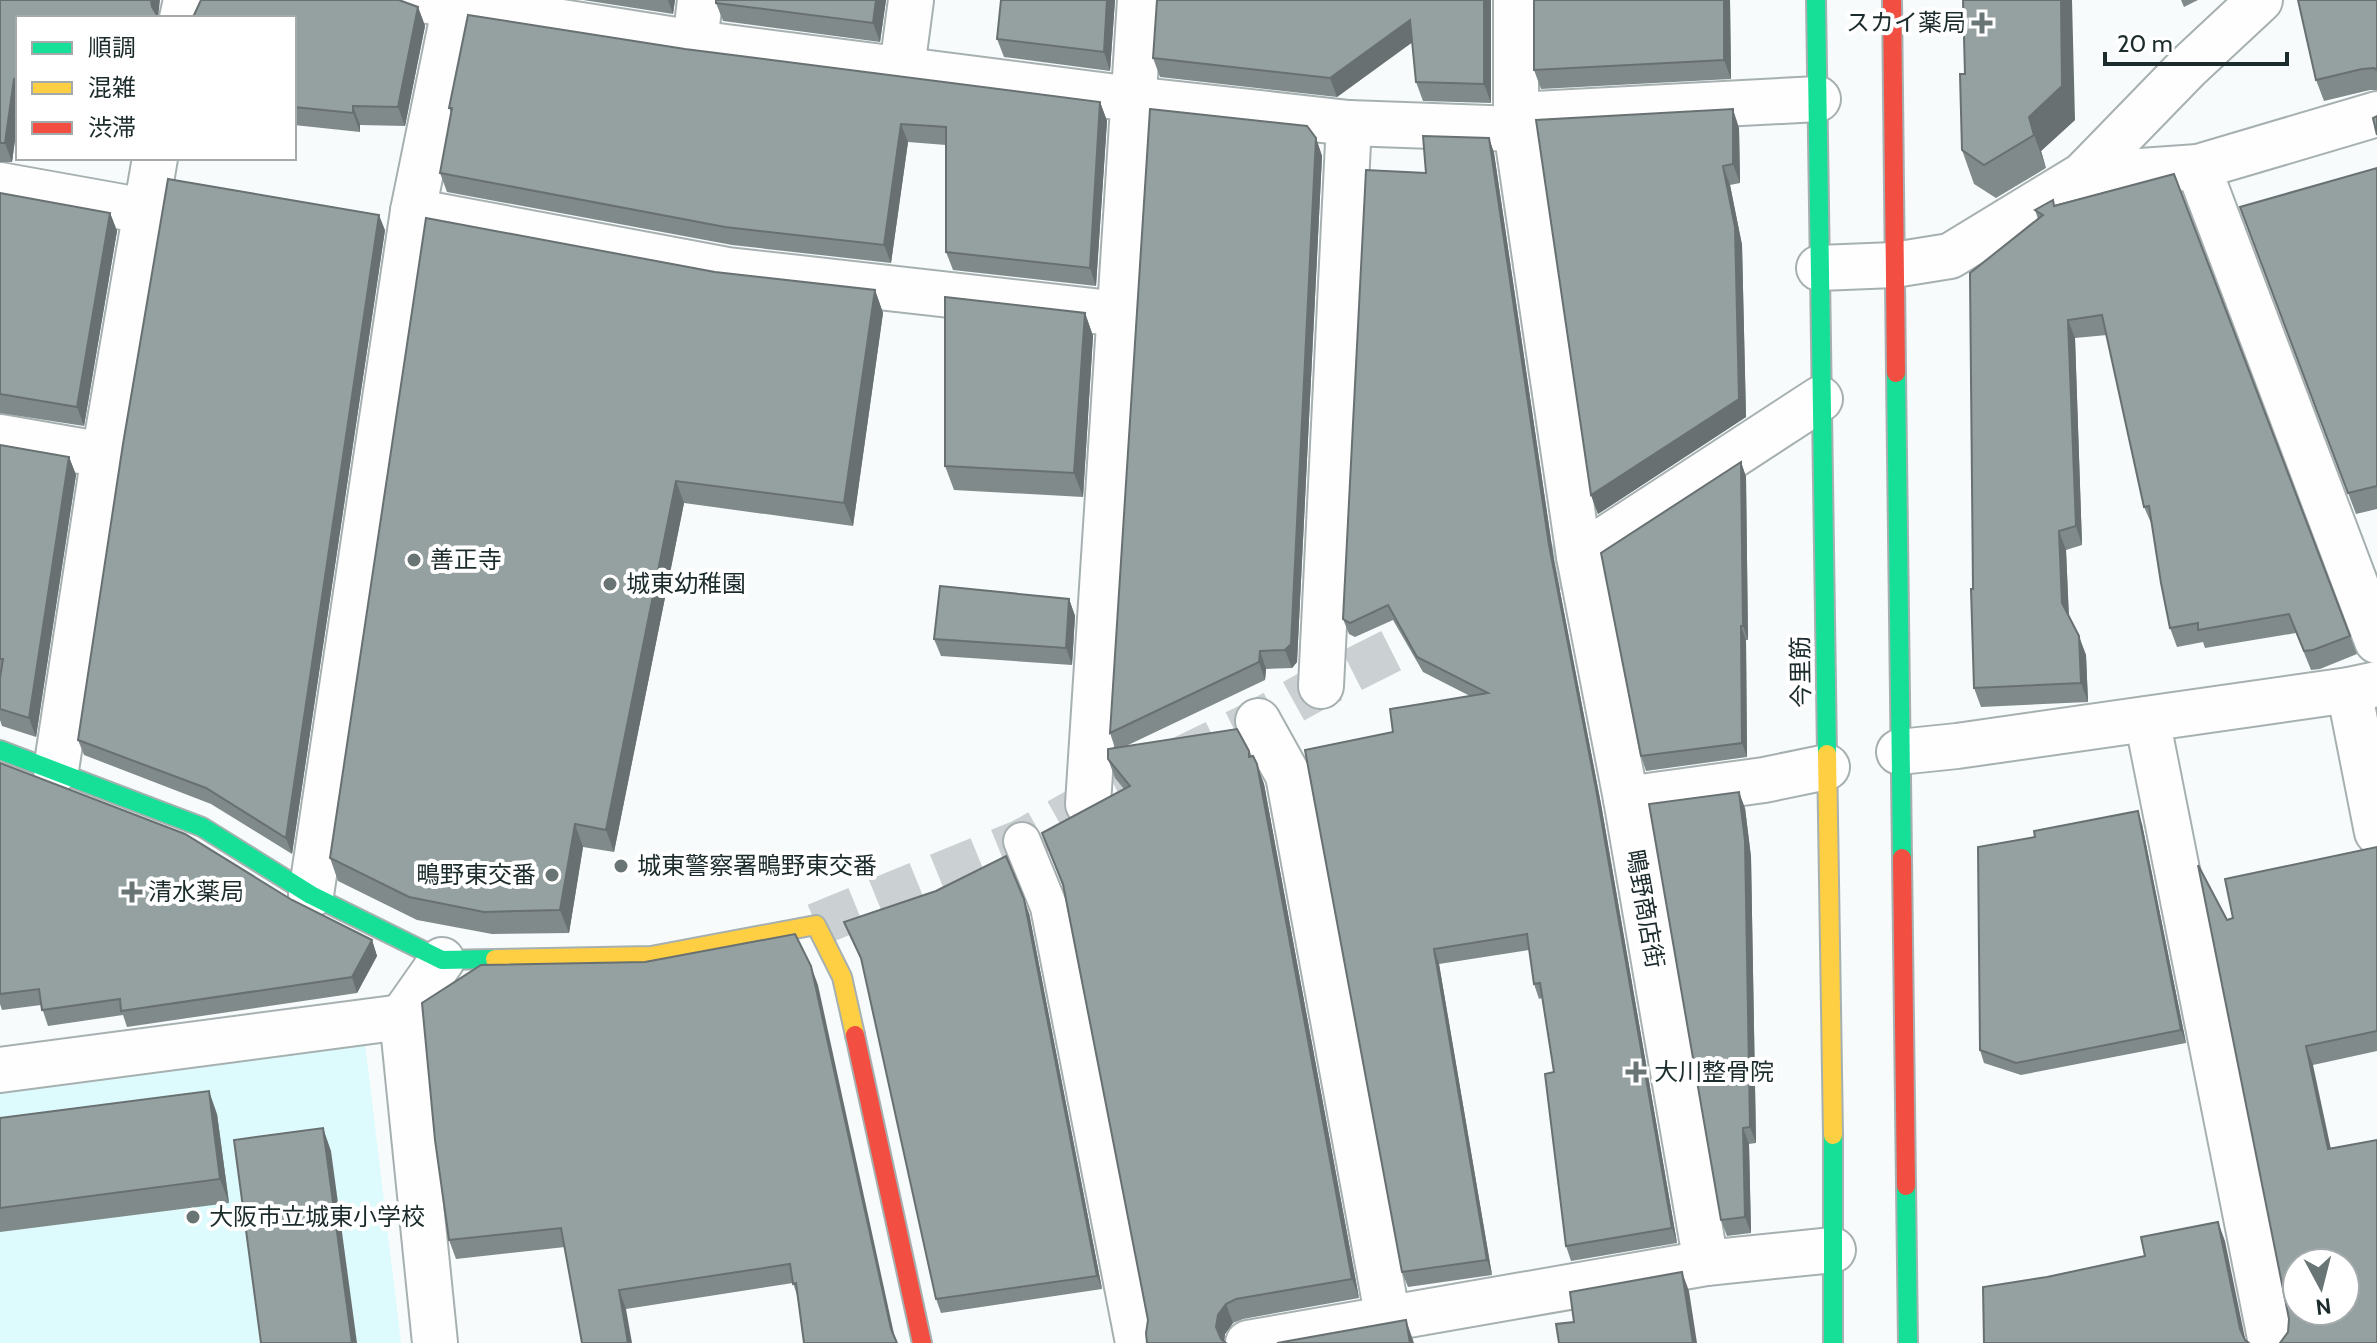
<svg xmlns="http://www.w3.org/2000/svg" width="2377" height="1343" viewBox="0 0 2377 1343" font-family="Cabin,'Noto Sans JP',sans-serif">
	<style>
		.built { fill: #ddfafc }
		.lines { fill: none; stroke-linecap: round; stroke-linejoin: round }
		.street-tunnel { stroke: #cbd1d2; stroke-width: 44; stroke-dasharray: 44 22; stroke-linecap: butt }
		.lane-casing { stroke: #a7b0b0; stroke-width: 40 }
		.street-casing { stroke: #a7b0b0; stroke-width: 48 }
		.fast-casing { stroke: #a7b0b0; stroke-width: 22 }
		.slow-casing { stroke: #a7b0b0; stroke-width: 22 }
		.jam-casing { stroke: #a7b0b0; stroke-width: 22 }
		.lane { stroke: #fefefe; stroke-width: 36 }
		.street { stroke: #fefefe; stroke-width: 44 }
		.fast { stroke: #16e098; stroke-width: 18 }
		.slow { stroke: #ffcf43; stroke-width: 18 }
		.jam { stroke: #f24e42; stroke-width: 18 }
		.wall { fill: #808a8a }
		.shaded-wall { fill: #687071 }
		.building { fill: #95a0a1; stroke: #687071; stroke-width: 2; fill-rule: evenodd }
		.poi-dot { fill: #697474; stroke: #fff; stroke-width: 3 }
		.labels { text-anchor: middle; stroke-width: 8; stroke-linejoin: round; paint-order: stroke }
		.poi-label { font-size: 24px; fill: #1c2b2c; stroke: #fff; text-anchor: start }
		.street-label { font-size: 24px; fill: #1c2b2c; stroke: #fff }
	</style>
	<rect width="100%" height="100%" fill="#f7fbfb"/>
	<!-- built -->
	<path class="built" d="M365,1043L401,1343H0V1091Z"/>
	<g class="lines">
		<!-- street-tunnel -->
		<path class="street-tunnel" d="M816,925L1022,841L1088,804L1258,721L1321,686L1579,556"/>
		<!-- lane casing -->
		<g class="lane-casing">
			<path id="lane" d="M1022,841L1049,907L1134,1343"/>
		</g>
		<!-- street casing -->
		<g class="street-casing">
			<g id="street">
				<path d="M422,0L695,43L1132,99L1349,123L1516,129"/>
				<path d="M1516,0V129L1579,556L1626,799L1706,1263"/>
				<path d="M182,18L186,0"/>
				<path d="M695,43L700,0"/>
				<path d="M902,68L911,0"/>
				<path d="M1515,115L1818,99"/>
				<path d="M2198,167L2377,641"/>
				<path d="M2083,175L2198,167L2377,114"/>
				<path d="M0,185L145,211"/>
				<path d="M413,211L728,270L1120,314"/>
				<path d="M1819,268L1894,265L1950,256L2083,175L2187,68L2260,0"/>
				<path d="M0,437L104,455"/>
				<path d="M1579,556L1820,399"/>
				<path d="M1321,686L1349,123"/>
				<path d="M2349,690L2377,832"/>
				<path d="M2147,719L2271,1343"/>
				<path d="M1258,721L1288,775L1388,1319"/>
				<path d="M1899,752L1957,746L2349,690L2377,684"/>
				<path d="M56,770L104,455L155,158"/>
				<path d="M1626,799L1764,780L1827,767"/>
				<path d="M1088,804L1140,0"/>
				<path d="M311,895L413,211L456,0"/>
				<path d="M0,1070L402,1017"/>
				<path d="M435,1343L402,1017L442,960"/>
				<path d="M1248,1343L1706,1263L1833,1250"/>
			</g>
		</g>
		<!-- fast casing -->
		<g class="fast-casing">
			<g id="fast">
				<path d="M1816,0L1827,754"/>
				<path d="M1896,373L1902,858"/>
				<path d="M0,750L202,827L311,895L442,960L495,959"/>
				<path d="M1833,1135V1343"/>
				<path d="M1906,1186L1908,1343"/>
			</g>
		</g>
		<!-- slow casing -->
		<g class="slow-casing">
			<g id="slow">
				<path d="M1827,754L1833,1135"/>
				<path d="M495,959L651,956L816,925L842,977L855,1035"/>
			</g>
		</g>
		<!-- jam casing -->
		<g class="jam-casing">
			<g id="jam">
				<path d="M1892,0L1896,373"/>
				<path d="M1902,858L1906,1186"/>
				<path d="M855,1035L922,1343"/>
			</g>
		</g>
		<!-- lane -->
		<use href="#lane" class="lane"/>
		<!-- street -->
		<use href="#street" class="street"/>
		<!-- fast -->
		<use href="#fast" class="fast"/>
		<!-- slow -->
		<use href="#slow" class="slow"/>
		<!-- jam -->
		<use href="#jam" class="jam"/>
	</g>
	<!-- wall -->
	<g class="wall">
		<path d="M0,0L158,13L18,18V118L12,162H0Z"/>
		<path d="M583,0H675L673,14Z"/>
		<path d="M886,0L880,42L723,21L716,3Z"/>
		<path d="M1115,0L1110,71L1004,57L997,39Z"/>
		<path d="M1157,0H1491V103L1423,101L1416,82L1412,42L1337,97L1160,77L1153,58Z"/>
		<path d="M1730,0L1731,79L1541,89L1534,70Z"/>
		<path d="M2181,0H2198L2184,7Z"/>
		<path d="M2377,0V90H2370L2324,101L2316,80Z"/>
		<path d="M418,7L425,26L405,126L360,125V132L294,125V18Z"/>
		<path d="M685,49L1100,102L1107,121L1096,286L953,270L946,252V145L908,142L891,263L732,245L447,192L440,173L451,113L449,108Z"/>
		<path d="M2075,120L2041,151L2046,168L1996,198L1974,184L1962,150Z"/>
		<path d="M1739,128L1740,183L1730,185L1742,245L1746,417L1598,514L1591,495Z"/>
		<path d="M1316,138L1322,156L1297,662L1292,668L1266,669L1265,680L1126,746L1249,751L1264,784L1359,1298L1243,1319L1233,1323L1225,1334L1224,1341L1148,1320L1063,887L1042,833L1124,789L1115,778L1108,759L1115,748L1110,733Z"/>
		<path d="M1489,138L1494,153L1554,560L1601,804L1677,1243L1571,1261L1566,1246L1554,1072L1542,998L1539,999L1534,984L1529,950L1439,964L1492,1275L1408,1287L1402,1272L1393,732L1470,696L1423,672L1393,620L1355,637L1349,634L1343,619L1426,173Z"/>
		<path d="M2377,168V509L2356,514L2240,207Z"/>
		<path d="M2174,174L2357,654L2320,669L2311,670L2296,633L2205,648L2203,642L2177,647L2170,628L2152,525L2144,507L2107,335L2075,338L2082,545L2066,550L2069,616L2086,655L2088,702L1981,707L1974,688L1973,589L2038,219L2035,210Z"/>
		<path d="M0,193L110,213L117,231L84,426L0,413Z"/>
		<path d="M385,230L292,854L211,804L84,755L78,740Z"/>
		<path d="M715,272L875,290L883,313L853,526L684,503L614,852L583,847L569,933L492,934L417,920L338,881L330,858Z"/>
		<path d="M1085,313L1093,336L1083,497L954,490L945,466Z"/>
		<path d="M0,445L69,457L76,475L36,737L2,726L0,720Z"/>
		<path d="M1741,462L1746,477L1748,640H1746L1747,757L1646,771L1641,756Z"/>
		<path d="M1069,599L1075,616L1072,665L941,656L934,639Z"/>
		<path d="M0,763L292,900L372,940L377,956L357,993L127,1027L123,1015L48,1026L41,1005L2,1010L0,1004Z"/>
		<path d="M1745,808L1751,857L1756,1143L1749,1144L1751,1233L1727,1236L1721,1220Z"/>
		<path d="M2142,824L2186,1043L2021,1075L1984,1063L1980,1050L2035,837Z"/>
		<path d="M2377,847V1051L2313,1065L2288,1332L2289,1319L2227,920Z"/>
		<path d="M1029,913L1102,1289L941,1313L936,1299L863,964L844,922Z"/>
		<path d="M818,985L798,1298L793,1283L626,1309L565,1247L456,1259L449,1240Z"/>
		<path d="M217,1114L229,1203L0,1232V1118Z"/>
	</g>
	<!-- shaded-wall -->
	<g class="shaded-wall">
		<path d="M151,0H160L158,18L152,7Z"/>
		<path d="M668,0H675L673,14Z"/>
		<path d="M876,0H886L880,42L873,23Z"/>
		<path d="M1107,0H1115L1110,71L1104,52Z"/>
		<path d="M1484,0H1491V103L1484,84Z"/>
		<path d="M1724,0H1730L1731,79L1724,60Z"/>
		<path d="M2061,0H2072L2075,120L2041,151L2046,168L2034,135L2029,117Z"/>
		<path d="M418,7L425,26L405,126L398,107Z"/>
		<path d="M1410,20L1417,39L1337,97L1330,78Z"/>
		<path d="M14,79L18,90V118L12,162L5,143Z"/>
		<path d="M1100,102L1107,121L1096,286L1090,268Z"/>
		<path d="M353,106L360,125V132L353,113Z"/>
		<path d="M1733,109L1739,128L1740,183L1733,164Z"/>
		<path d="M901,124L908,142L891,263L884,245Z"/>
		<path d="M1316,138L1322,156L1297,662L1292,668L1285,650Z"/>
		<path d="M1489,138L1494,153L1554,560L1601,804L1677,1243L1672,1228L1549,545Z"/>
		<path d="M1723,166L1730,185L1742,245L1746,417L1598,514L1591,495Z"/>
		<path d="M110,213L117,231L84,426L77,407Z"/>
		<path d="M379,215L385,230L292,854L286,838Z"/>
		<path d="M875,290L883,313L853,526L844,503Z"/>
		<path d="M1085,313L1093,336L1083,497L1074,473Z"/>
		<path d="M2068,320L2075,338L2082,545L2076,526Z"/>
		<path d="M69,457L76,475L36,737L29,718Z"/>
		<path d="M1741,462L1746,477L1748,640L1743,626Z"/>
		<path d="M676,481L684,503L614,852L606,830Z"/>
		<path d="M2059,531L2066,550L2069,622L2062,603Z"/>
		<path d="M1069,599L1075,616L1072,665L1066,648Z"/>
		<path d="M1741,626L1746,640L1747,757L1742,743Z"/>
		<path d="M2079,636L2086,655L2088,702L2081,683Z"/>
		<path d="M1260,651L1266,669L1265,680L1259,662Z"/>
		<path d="M1257,764L1264,784L1359,1298L1352,1279Z"/>
		<path d="M1739,792L1745,808L1751,857L1756,1143L1750,1127Z"/>
		<path d="M2138,811L2142,824L2186,1043L2181,1030Z"/>
		<path d="M575,824L583,847L569,933L560,910Z"/>
		<path d="M1024,899L1029,913L1102,1289L1097,1276Z"/>
		<path d="M372,940L377,956L357,993L352,977Z"/>
		<path d="M1434,949L1439,964L1492,1275L1487,1260Z"/>
		<path d="M811,966L818,985L896,1343L891,1329Z"/>
		<path d="M2306,1046L2313,1065L2335,1168L2328,1149Z"/>
		<path d="M209,1091L217,1114L229,1203L220,1179Z"/>
		<path d="M323,1128L331,1151L357,1343H352Z"/>
		<path d="M1743,1128L1749,1144L1751,1233L1745,1217Z"/>
		<path d="M2218,1222L2225,1241L2246,1343L2240,1329Z"/>
		<path d="M1682,1272L1689,1291L1697,1343H1693Z"/>
		<path d="M619,1290L626,1309L632,1343H628Z"/>
		<path d="M1226,1304L1233,1323L1225,1334L1224,1343L1216,1327L1218,1315Z"/>
		<path d="M1406,1320L1413,1340L1414,1343H1410Z"/>
	</g>
	<!-- building -->
	<g class="building">
		<path d="M0,0H151L152,7L159,18H18V80L14,79L5,143H0Z"/>
		<path d="M201,0H399L418,7L398,107L353,106V113L294,107V18H190L194,15Z"/>
		<path d="M716,0H876L873,23L716,3Z"/>
		<path d="M1001,0H1107L1104,52L997,39Z"/>
		<path d="M1157,0H1484V84L1416,82L1410,20L1330,78L1153,58Z"/>
		<path d="M1534,0H1724V60L1534,70Z"/>
		<path d="M1963,0H2061L2062,86L2029,117L2034,135L1984,165L1962,150L1960,74H1965Z"/>
		<path d="M2298,0H2377V70L2374,68L2362,69L2316,80Z"/>
		<path d="M468,15L685,49L1100,102L1090,268L946,252V127L901,124L884,245L725,227L440,173L452,108H449Z"/>
		<path d="M1150,109L1307,126L1316,138L1291,644L1285,650L1260,651L1259,662L1110,733Z"/>
		<path d="M1733,109V164L1723,166L1735,227L1739,399L1591,495L1536,120Z"/>
		<path d="M2377,116V135L2373,118Z"/>
		<path d="M1423,136L1489,138L1549,545L1596,789L1672,1228L1566,1246L1545,1074L1554,1072L1540,983L1534,984L1527,934L1434,949L1487,1260L1402,1272L1305,750L1393,732L1390,709L1488,693L1417,657L1388,605L1350,623L1343,619L1366,170L1426,173Z"/>
		<path d="M2377,168V486L2348,493L2240,207Z"/>
		<path d="M2174,174L2350,636L2313,650L2304,651L2289,614L2198,630V623L2170,628L2161,583L2149,506L2144,507L2102,315L2068,320L2076,526L2059,531L2062,603L2079,636L2081,683L1974,688L1971,589H1973L1970,273L2043,215L2035,210L2053,200L2054,206Z"/>
		<path d="M168,179L379,215L286,838L206,788L78,740L123,444Z"/>
		<path d="M0,193L110,213L77,407L0,394Z"/>
		<path d="M426,218L715,272L875,290L844,503L676,481L606,830L575,824L560,910L484,912L409,897L330,858Z"/>
		<path d="M945,297L1085,313L1074,473L945,466Z"/>
		<path d="M0,445L69,457L29,718L0,709V678L3,659H0Z"/>
		<path d="M1741,462L1743,626H1741L1742,743L1641,756L1601,553Z"/>
		<path d="M940,586L1069,599L1066,648L934,639Z"/>
		<path d="M1237,729L1249,751V757L1253,756L1257,764L1352,1279L1236,1299L1226,1304L1218,1315L1216,1327L1221,1339L1226,1343H1147L1146,1333L1148,1320L1063,884L1042,833L1130,786L1108,759V749Z"/>
		<path d="M0,763L185,834L292,900L372,940L352,977L121,1011L120,999L42,1010L39,989L0,994Z"/>
		<path d="M1739,792L1745,841L1750,1127L1743,1128L1745,1217L1721,1220L1649,804Z"/>
		<path d="M2138,811L2181,1030L2016,1063L1980,1050L1978,847L2035,837L2034,831Z"/>
		<path d="M2377,847V1031L2306,1046L2328,1149L2377,1140V1343H2280L2288,1332L2289,1319L2198,865L2227,920L2233,918L2225,879ZM2297,1263H2345V1311H2297Z"/>
		<path d="M1006,856L1024,899L1097,1276L936,1299L861,958L844,922L936,891Z"/>
		<path d="M795,934L811,966L891,1329L897,1343H804L796,1283L793,1284L790,1264L619,1290L628,1343H582L561,1228L449,1240L435,1140L422,1003L481,965L645,962Z"/>
		<path d="M209,1091L220,1179L0,1208V1118Z"/>
		<path d="M323,1128L352,1343H261L234,1140Z"/>
		<path d="M2218,1222L2240,1329L2245,1340L2249,1343H1984L1983,1287L2047,1277L2145,1256L2141,1237Z"/>
		<path d="M1682,1272L1693,1343H1559L1556,1324L1574,1322L1570,1292Z"/>
		<path d="M1406,1320L1410,1343H1277Z"/>
	</g>
	<!-- markers -->
	<g class="poi-dot">
		<path d="M1978 11h8v8h8v8h-8v8h-8v-8h-8v-8h8z"/>
		<circle cx="414" cy="560" r="8"/>
		<circle cx="610" cy="584" r="8"/>
		<circle cx="621" cy="866" r="8"/>
		<circle cx="552" cy="875" r="8"/>
		<path d="M128 880h8v8h8v8h-8v8h-8v-8h-8v-8h8z"/>
		<path d="M1632 1060h8v8h8v8h-8v8h-8v-8h-8v-8h8z"/>
		<circle cx="193" cy="1217" r="8"/>
	</g>
	<g class="labels">
		<!-- poi labels -->
		<g class="poi-label">
			<text x="1966" y="31" text-anchor="end">スカイ薬局</text>
			<text x="430" y="568">善正寺</text>
			<text x="626" y="592">城東幼稚園</text>
			<text x="637" y="874">城東警察署鴫野東交番</text>
			<text x="536" y="883" text-anchor="end">鴫野東交番</text>
			<text x="148" y="900">清水薬局</text>
			<text x="1654" y="1080">大川整骨院</text>
			<text x="209" y="1225">大阪市立城東小学校</text>
		</g>
		<!-- street labels -->
		<g class="street-label">
			<text transform="translate(1801 672) rotate(-91)" y="8">今里筋</text>
			<text transform="translate(1645 909) rotate(80)" y="8">鴫野商店街</text>
		</g>
	</g>
	<!-- legend -->
	<rect x="16" y="16" width="280" height="144" fill="#ffffff" stroke="#a4aaab" stroke-width="2"/>
	<rect x="32" y="42" width="40" height="12" fill="#16e098" stroke="#a4aaab" stroke-width="2"/>
	<text x="88" y="56" font-size="24" fill="#1c2b2c">順調</text>
	<rect x="32" y="82" width="40" height="12" fill="#ffcf43" stroke="#a4aaab" stroke-width="2"/>
	<text x="88" y="96" font-size="24" fill="#1c2b2c">混雑</text>
	<rect x="32" y="122" width="40" height="12" fill="#f24e42" stroke="#a4aaab" stroke-width="2"/>
	<text x="88" y="136" font-size="24" fill="#1c2b2c">渋滞</text>
	<!-- north arrow -->
	<g transform="translate(2321 1287) rotate(173)"><circle r="38" fill="#ffffff" stroke="#a4aaab" stroke-width="2"/>
	<path d="M0-6L14 30L0 20L-14 30Z" fill="#697474"/>
	<text y="-12" font-size="22" font-weight="bold" text-anchor="middle" fill="#1c2b2c">N</text>
	</g>
	<!-- scale -->
	<path d="M2105 52v12h182v-12" fill="none" stroke="#1c2b2c" stroke-width="4"/>
	<text x="2117" y="52" font-size="24" fill="#1c2b2c" stroke="#ffffff" stroke-width="6" paint-order="stroke">20 m</text>
</svg>
